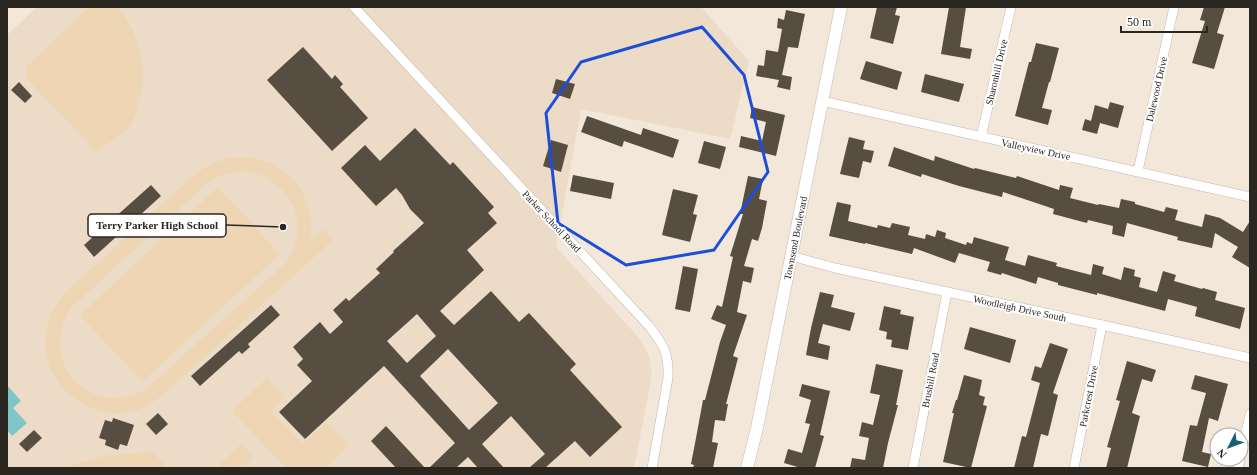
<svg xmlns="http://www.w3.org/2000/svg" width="1257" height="475" viewBox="0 0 1257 475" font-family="'Times New Roman',serif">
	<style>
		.built { fill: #ecdcc7 }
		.green { fill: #eed5b3; fill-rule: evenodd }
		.water { fill: #7fc5c8 }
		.building { fill: #574d41; fill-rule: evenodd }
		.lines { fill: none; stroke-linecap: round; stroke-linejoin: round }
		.minor-casing { stroke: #c3b8aa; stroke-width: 10 }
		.tertiary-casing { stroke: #c3b8aa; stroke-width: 13 }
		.minor { stroke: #fff; stroke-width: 9 }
		.tertiary { stroke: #fff; stroke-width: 12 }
		.marked { fill: none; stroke: #1d4ed8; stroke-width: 3; stroke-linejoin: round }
		.labels { text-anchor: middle; stroke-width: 4; stroke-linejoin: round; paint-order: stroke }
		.street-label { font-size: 10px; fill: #2a2620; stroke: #fff }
		.leader { fill: none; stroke: #2a2620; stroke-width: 1.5 }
		.callout-dot { fill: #2a2620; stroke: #fff; stroke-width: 1.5 }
		.callout { fill: #fff; stroke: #2a2620; stroke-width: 1.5 }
		.callout-label { font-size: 11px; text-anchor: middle; font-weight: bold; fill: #2a2620 }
	</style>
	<rect width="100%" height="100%" fill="#f2e7d8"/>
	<!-- built -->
	<path class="built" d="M37,7H701L749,61L730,139L581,109L556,247L640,339L649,356L652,375L634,468H7V35Z"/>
	<!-- green -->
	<g class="green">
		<path d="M89,7H119C140,37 149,70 138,105C136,113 134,122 128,128C121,136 105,145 96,152L26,78V67Z"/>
		<path d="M234,157C284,156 316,190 311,240L323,229L333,240L163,395C157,399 151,404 145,407C94,431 33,382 47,326C50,312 58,301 68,290L194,175C207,165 219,160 234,157ZM244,171C291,178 313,223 286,263L146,389C90,421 35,360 72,307L204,186C217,176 229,172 244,171Z"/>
		<path d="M218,187L280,254L142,382L80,315Z"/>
		<path d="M267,378L285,397L271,411L303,444L327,422L349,445L325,468H286L232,411Z"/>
		<path d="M241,444L254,458L244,468H216Z"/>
		<path d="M153,452L167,468H65L78,463L108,455Z"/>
	</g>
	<!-- water -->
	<path class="water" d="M7,385L21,401L13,408L27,423L12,436L7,430Z"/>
	<!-- building -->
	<g class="building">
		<path d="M877,7H897L895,15L900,16L893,44L870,38Z"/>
		<path d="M949,7H966L960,47L972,49L970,59L941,54Z"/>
		<path d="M1204,7H1225L1217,33L1224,35L1214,69L1192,63L1205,21L1200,20Z"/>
		<path d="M786,10L805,14L798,48L788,47L782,75L792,77L790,90L777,87L779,80L756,76L758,65L764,66L766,50L778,52L782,29L777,28L778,18L784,20Z"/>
		<path d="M1036,43L1059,48L1050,82H1049L1042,108L1052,110L1048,125L1015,116L1029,62H1031Z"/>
		<path d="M303,47L332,79L335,75L343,84L340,87L368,118L332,151L267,80Z"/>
		<path d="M866,61L902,72L897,90L860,79Z"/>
		<path d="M925,74L964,84L959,102L921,92Z"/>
		<path d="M556,79L575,84L570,99L552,93Z"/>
		<path d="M19,82L32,96L25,103L11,90Z"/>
		<path d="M1110,102L1124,106L1118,128L1100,123L1097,134L1082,130L1085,119L1091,121L1095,105L1108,109Z"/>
		<path d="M752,107L785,115L776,156L739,147L741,136L762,141L766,122L750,118Z"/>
		<path d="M587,116L641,135L643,128L679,140L673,158L624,141L622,147L581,132Z"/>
		<path d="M415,128L450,165L453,162L494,207L488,213L497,223L467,250L484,270L440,311L454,325L491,291L519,322L529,313L576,364L570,370L622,427L590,457L575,441L545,468H529L545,454L511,416L482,444L504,468H478L468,457L456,468H429L455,443L384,366L305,439L279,412L312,381L297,365L303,359L293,347L320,322L330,334L343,322L333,310L346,298L349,301L380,273L376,269L394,252L393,251L424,223L410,209L402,195L396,188L376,206L341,168L365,145L380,161ZM417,314L436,336L407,363L387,341ZM448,349L498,403L469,430L420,376Z"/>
		<path d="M849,137L865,141L863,149L874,151L871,163L863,161L859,178L840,174Z"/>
		<path d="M551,140L568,145L561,172L543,166Z"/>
		<path d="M704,141L726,147L720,169L698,163Z"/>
		<path d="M894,147L934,161L935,156L974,169L975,168L1016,178L1017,176L1059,190L1060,185L1073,188L1070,198L1098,205L1099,204L1119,208L1121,199L1135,202V204L1164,212L1166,207L1178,210L1175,220L1202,227L1205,214L1220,218L1243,232L1250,221V268L1232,257L1238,247L1215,233L1212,248L1177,240L1178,237L1127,223L1124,237L1112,234L1113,226L1088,220L1087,223L1053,214L1054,209L1003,192L1002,197L959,186L922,174L921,177L888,166Z"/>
		<path d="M573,175L614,183L611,199L570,191Z"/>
		<path d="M748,176L763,179L759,199L767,201L762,228L758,241L752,239L744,266L754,268L751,283L743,281L737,312L747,315L733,356L738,358L726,404H728L725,421L715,420L712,442L718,443L713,468H693L694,465L691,464L696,438L703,400H705L720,342L726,325L711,319L717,305L722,307L733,257L730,256L743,214H740Z"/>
		<path d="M151,185L161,196L94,257L84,245Z"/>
		<path d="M673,189L698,195L693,214L697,215L690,242L662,235Z"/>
		<path d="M837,202L851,205L848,221L877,228L878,225L890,228L892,223L910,227L908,235L925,239L926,234L935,237L937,230L946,233L945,238L966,245L967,242L972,244L974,237L1009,247L1005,260L1025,266L1028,255L1057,263L1056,266L1091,275L1093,264L1104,267L1102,274L1121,280L1124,267L1135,270L1134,276L1141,278L1139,287L1157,292L1163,271L1176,275L1174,281L1202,289L1203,288L1217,292L1215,300L1245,308L1240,329L1195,316L1197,307L1168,299L1165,311L1097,293V295L1058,285V283L1038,277L1036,284L1002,273L1001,275L987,271L990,262L959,253L955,263L914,248L912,254L865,243V244L829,236Z"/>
		<path d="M683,266L698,269L690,312L675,309Z"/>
		<path d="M820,292L834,295L831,307L855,313L850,331L823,324L818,343L830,346L828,360L806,355L811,328Z"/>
		<path d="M271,305L280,315L248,344L250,347L242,354L239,351L200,386L191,376Z"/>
		<path d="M884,306L901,310L900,314L914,317L908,350L891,347L892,340L886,339L887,332L879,330Z"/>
		<path d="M970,327L1016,340L1010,363L964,349Z"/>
		<path d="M1050,343L1068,349L1053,393L1058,395L1048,436L1041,434L1033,468H1014L1022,436L1026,437L1040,383L1031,380L1035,366L1041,368Z"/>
		<path d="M1127,361L1156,370L1152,382L1142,379L1132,413L1140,416L1127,468H1106L1111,448L1107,447L1120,401L1116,400Z"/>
		<path d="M876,364L903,370L896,405H898L888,443L883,468H850L852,458L865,460L869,438L859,436L862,422L873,425L880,395L870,393Z"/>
		<path d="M964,375L982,380L979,395L985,397L983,405L987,406L971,468L943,462L954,413H952L956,400H957Z"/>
		<path d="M1195,375L1228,384L1218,421L1209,418L1202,452L1211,454L1208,467L1182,461L1190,425L1197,426L1206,393L1191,389Z"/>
		<path d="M802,384L830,391L820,435L824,436L815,468H801L784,463L788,449L802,453L810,424L805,423L811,400L799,396Z"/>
		<path d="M158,413L168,424L156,435L146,424Z"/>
		<path d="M113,418L134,425L127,446L120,444L118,450L105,445L106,440L99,438L105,420L112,422Z"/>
		<path d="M386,426L425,468H396L371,441Z"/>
		<path d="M34,430L42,438L27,452L19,444Z"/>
	</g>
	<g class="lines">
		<!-- minor casing -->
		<g class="minor-casing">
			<g id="minor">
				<path d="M354,7L649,326C664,345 669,354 668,378L652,468"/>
				<path d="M822,101L1250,197"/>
				<path d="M981,137L1011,7"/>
				<path d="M1138,171L1174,7"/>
				<path d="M791,256L835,268L1102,325L1250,358"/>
				<path d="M1241,455L1250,414"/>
				<path d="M913,468L947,292"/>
				<path d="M1074,468L1102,325"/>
				<path d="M1238,468L1240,459"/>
			</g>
		</g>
		<!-- tertiary casing -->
		<g class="tertiary-casing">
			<g id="tertiary">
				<path id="s1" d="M747,468L757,428L841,7"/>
			</g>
		</g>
		<!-- minor -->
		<use href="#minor" class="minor"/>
		<!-- tertiary -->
		<use href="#tertiary" class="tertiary"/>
	</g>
	<!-- marked area -->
	<path class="marked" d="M702,27L744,75L768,172L714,250L626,265L558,223L546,113L581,62Z"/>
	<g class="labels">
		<!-- street labels -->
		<g class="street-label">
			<text transform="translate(996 72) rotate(-77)" y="4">Sharonhill Drive</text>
			<text transform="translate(1156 89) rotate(-77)" y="4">Dalewood Drive</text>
			<text transform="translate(1036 149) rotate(12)" y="4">Valleyview Drive</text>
			<text transform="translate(552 221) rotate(47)" y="4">Parker School Road</text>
			<text dy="4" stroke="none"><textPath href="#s1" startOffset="235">Townsend Boulevard</textPath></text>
			<text transform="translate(1020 308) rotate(12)" y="4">Woodleigh Drive South</text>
			<text transform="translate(930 380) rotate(-79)" y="4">Brushill Road</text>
			<text transform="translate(1088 396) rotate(-79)" y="4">Parkcrest Drive</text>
		</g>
	</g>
	<!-- callouts -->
	<path class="leader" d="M283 227L226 225"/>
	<circle class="callout-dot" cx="283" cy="227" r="4"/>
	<rect class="callout" x="88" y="214" width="138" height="23" rx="4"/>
	<g class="callout-label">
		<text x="157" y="229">Terry Parker High School</text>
	</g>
	<!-- border -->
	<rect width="1257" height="475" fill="none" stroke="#2a2620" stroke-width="16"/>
	<!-- north arrow -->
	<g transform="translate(1229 447) rotate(228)"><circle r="19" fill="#ffffff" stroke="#aaa8a6"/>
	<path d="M0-3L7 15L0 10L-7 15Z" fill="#186170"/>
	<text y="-6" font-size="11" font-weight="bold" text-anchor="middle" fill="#2a2620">N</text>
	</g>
	<!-- scale -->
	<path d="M1121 26v6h86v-6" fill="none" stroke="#2a2620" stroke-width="2"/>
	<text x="1127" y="26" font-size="12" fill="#2a2620" stroke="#ffffff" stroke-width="3" paint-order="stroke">50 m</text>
</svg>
